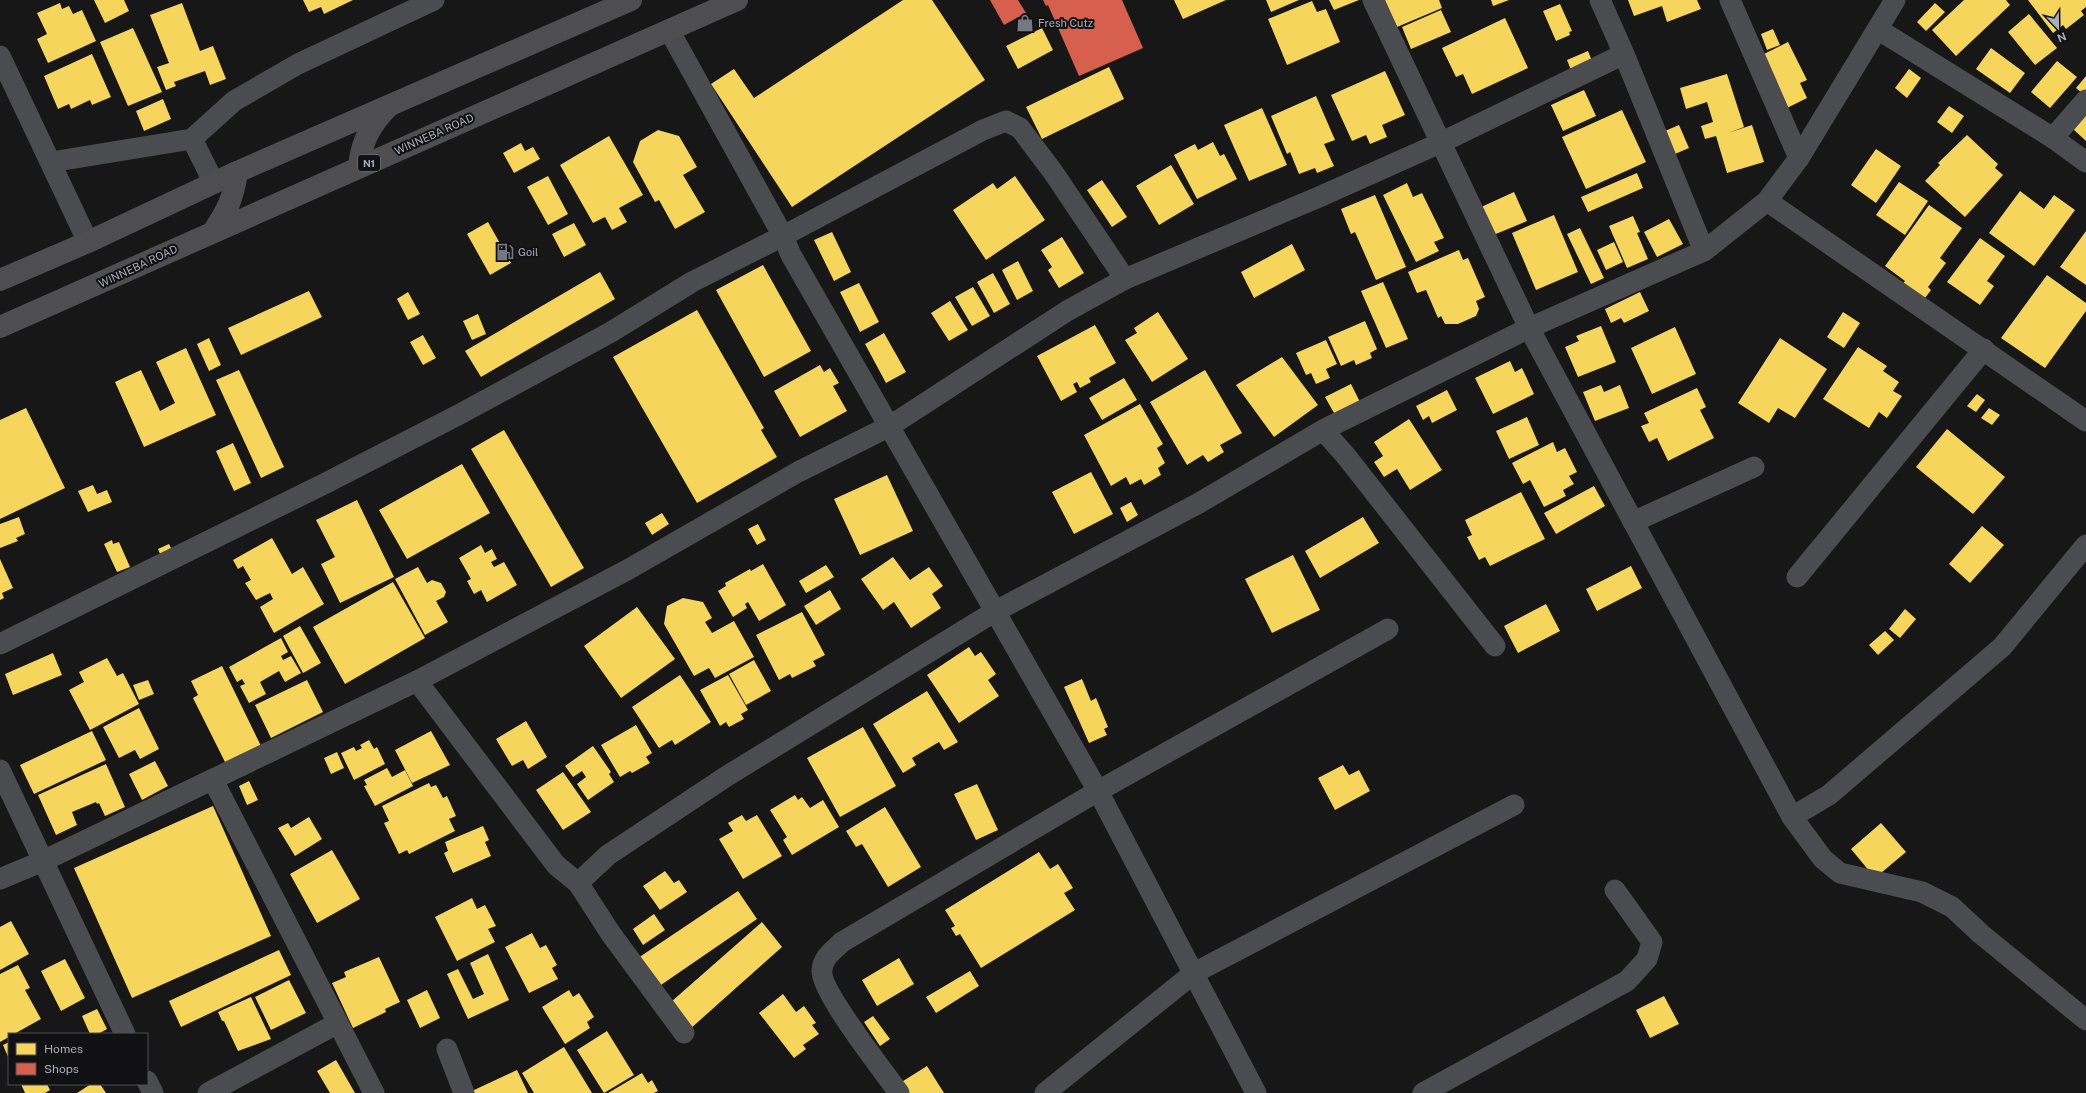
<svg xmlns="http://www.w3.org/2000/svg" width="2086" height="1093" viewBox="0 0 2086 1093" font-family="'Public Sans',sans-serif">
	<style>
		.homes { fill: #f6d55c }
		.shops { fill: #d6604d }
		.lines { fill: none; stroke-linecap: round; stroke-linejoin: round }
		.minor { stroke: #4b4c50; stroke-width: 21 }
		.highway { stroke: #4e4e51; stroke-width: 22 }
		.labels { text-anchor: middle; stroke-width: 4; stroke-linejoin: round; paint-order: stroke }
		.shield { fill: #111113; stroke: #7b7e86; stroke-width: 1 }
		.shield-label { font-size: 10px; font-weight: bold; fill: #a8adb8 }
		.poi-label { font-size: 11px; fill: #a8adb8; stroke: #111113; text-anchor: start }
		.street-label { font-size: 11px; fill: #a8adb8; stroke: #111113 }
	</style>
	<rect width="100%" height="100%" fill="#171717"/>
	<!-- homes -->
	<g class="homes">
		<path d="M94,0H124L129,11L105,23Z"/>
		<path d="M303,0H353L324,14L321,7L309,12Z"/>
		<path d="M903,0H932L985,80L792,207L711,84L734,69L754,98Z"/>
		<path d="M1174,0H1226L1183,19Z"/>
		<path d="M1266,0H1299L1271,12Z"/>
		<path d="M1329,0H1359L1334,10Z"/>
		<path d="M1385,0H1439L1442,8L1397,27Z"/>
		<path d="M1491,0H1509L1493,6Z"/>
		<path d="M1628,0H1697L1701,9L1667,22L1662,6L1634,16Z"/>
		<path d="M1964,0H2006L2010,5L1956,56L1932,30Z"/>
		<path d="M2028,0H2086V7L2081,11L2084,15L2066,29L2063,25L2053,33Z"/>
		<path d="M1312,1L1317,12L1326,9L1340,42L1287,65L1268,19Z"/>
		<path d="M60,3L62,9L69,6L73,14L82,10L96,41L48,63L37,39L47,34L37,13Z"/>
		<path d="M182,3L200,51L213,46L226,79L210,85L205,71L174,82L176,86L166,90L157,67L169,63L150,15Z"/>
		<path d="M1935,3L1945,12L1926,31L1917,22Z"/>
		<path d="M1560,4L1572,31L1569,32L1570,35L1556,41L1543,11Z"/>
		<path d="M1441,10L1451,32L1411,49L1402,27Z"/>
		<path d="M2029,14L2057,48L2035,65L2008,32Z"/>
		<path d="M1505,18L1528,68L1472,94L1463,74L1456,77L1442,48Z"/>
		<path d="M133,28L162,92L128,106L100,42Z"/>
		<path d="M1042,28L1053,50L1018,69L1006,46Z"/>
		<path d="M1773,29L1780,45L1767,50L1761,34Z"/>
		<path d="M1788,42L1807,80L1800,83L1807,98L1787,108L1760,56Z"/>
		<path d="M1991,48L2025,73L2010,93L1976,69Z"/>
		<path d="M1588,51L1594,66L1573,75L1567,60Z"/>
		<path d="M92,54L111,97L92,105L90,100L71,109L69,104L58,109L44,76Z"/>
		<path d="M2057,61L2077,77L2050,108L2031,92Z"/>
		<path d="M1109,67L1124,99L1042,139L1026,107Z"/>
		<path d="M1909,69L1921,78L1907,98L1895,88Z"/>
		<path d="M1385,71L1405,115L1382,125L1387,137L1370,144L1366,135L1352,141L1331,95Z"/>
		<path d="M1727,74L1744,127L1728,133L1752,125L1764,162L1727,173L1716,136L1705,139L1701,126L1713,122L1707,102L1686,109L1680,88Z"/>
		<path d="M2086,76V91L2083,94L2076,88Z"/>
		<path d="M1584,90L1596,116L1563,131L1551,105Z"/>
		<path d="M1316,96L1335,140L1324,144L1334,166L1317,173L1315,168L1299,174L1290,152L1287,154L1271,116Z"/>
		<path d="M163,99L171,119L144,131L136,111Z"/>
		<path d="M1949,106L1964,116L1952,133L1937,122Z"/>
		<path d="M1262,108L1287,165L1249,181L1224,125Z"/>
		<path d="M1622,110L1646,162L1586,189L1562,137Z"/>
		<path d="M2086,114V141L2073,129Z"/>
		<path d="M1679,125L1689,148L1675,154L1665,131Z"/>
		<path d="M658,130L679,136L697,167L683,175L705,212L675,229L659,200L655,202L633,162L640,141Z"/>
		<path d="M1967,135L1998,164L1995,168L2003,175L1965,217L1925,181L1940,165L1938,163Z"/>
		<path d="M609,136L643,195L619,208L627,222L612,230L605,217L593,223L560,165Z"/>
		<path d="M1213,142L1220,156L1224,154L1237,179L1197,199L1174,155L1195,144L1198,150Z"/>
		<path d="M521,143L525,151L533,147L540,159L514,173L503,153Z"/>
		<path d="M1876,149L1901,166L1876,203L1851,185Z"/>
		<path d="M1171,165L1194,204L1159,225L1136,186Z"/>
		<path d="M1637,173L1643,188L1588,212L1581,197Z"/>
		<path d="M548,176L568,214L548,225L527,187Z"/>
		<path d="M1015,176L1045,220L986,260L953,210L993,183L997,189Z"/>
		<path d="M1102,180L1127,217L1112,227L1087,190Z"/>
		<path d="M1899,182L1928,201L1905,235L1876,215Z"/>
		<path d="M1407,183L1413,197L1422,193L1444,238L1434,242L1439,251L1416,262L1383,195Z"/>
		<path d="M2020,191L2044,209L2054,195L2075,210L2034,266L1989,233Z"/>
		<path d="M1514,192L1527,221L1491,236L1479,208Z"/>
		<path d="M1375,195L1406,267L1376,280L1355,232L1351,234L1341,209Z"/>
		<path d="M1929,205L1962,228L1940,258L1946,263L1928,287L1931,290L1922,302L1901,286L1905,281L1885,266Z"/>
		<path d="M1554,215L1578,272L1536,290L1512,233Z"/>
		<path d="M1633,216L1640,232L1637,233L1648,259L1627,268L1609,226Z"/>
		<path d="M1669,219L1683,244L1657,257L1644,232Z"/>
		<path d="M488,222L511,263L490,275L467,234Z"/>
		<path d="M574,223L586,245L564,257L552,234Z"/>
		<path d="M1580,228L1604,278L1591,284L1567,234Z"/>
		<path d="M2086,231V285L2060,267Z"/>
		<path d="M832,232L851,272L834,281L814,240Z"/>
		<path d="M1062,237L1084,273L1059,288L1048,270L1052,267L1041,250Z"/>
		<path d="M1980,238L2005,256L1987,281L1994,286L1980,305L1947,282Z"/>
		<path d="M1614,242L1623,262L1606,270L1597,250Z"/>
		<path d="M1292,244L1305,270L1254,298L1241,272Z"/>
		<path d="M1459,250L1463,260L1468,258L1485,297L1476,301L1479,309L1476,316L1458,324H1445L1441,316L1438,318L1426,290L1417,293L1408,272Z"/>
		<path d="M1018,261L1033,291L1017,300L1002,270Z"/>
		<path d="M763,265L811,351L764,377L716,290Z"/>
		<path d="M600,272L615,299L481,377L465,351Z"/>
		<path d="M993,273L1010,304L994,313L977,282Z"/>
		<path d="M2047,275L2086,303V311L2045,368L2001,338Z"/>
		<path d="M1383,282L1408,339L1386,348L1361,291Z"/>
		<path d="M859,283L879,322L860,332L840,292Z"/>
		<path d="M973,287L990,316L972,326L955,297Z"/>
		<path d="M309,291L322,317L241,355L228,328Z"/>
		<path d="M408,292L420,314L408,320L397,299Z"/>
		<path d="M1640,292L1649,311L1624,323L1621,318L1611,323L1605,309Z"/>
		<path d="M950,301L968,330L949,341L931,313Z"/>
		<path d="M697,310L764,428L761,430L777,457L697,503L613,357Z"/>
		<path d="M1158,312L1188,359L1152,382L1125,340L1137,333L1134,328Z"/>
		<path d="M1843,312L1860,323L1844,348L1827,337Z"/>
		<path d="M478,314L486,334L472,340L463,321Z"/>
		<path d="M1365,321L1377,349L1370,353L1372,358L1356,365L1354,360L1341,366L1328,337Z"/>
		<path d="M1095,325L1116,363L1089,378L1091,382L1080,388L1077,382L1073,384L1077,392L1061,401L1037,356Z"/>
		<path d="M1601,326L1616,362L1578,377L1565,347L1579,341L1576,336Z"/>
		<path d="M1675,327L1696,374L1652,394L1631,348Z"/>
		<path d="M884,333L906,372L886,383L865,344Z"/>
		<path d="M423,335L436,358L423,365L410,342Z"/>
		<path d="M209,338L221,365L209,371L197,344Z"/>
		<path d="M1780,338L1827,369L1795,418L1778,408L1769,423L1738,403Z"/>
		<path d="M1326,340L1337,364L1326,369L1330,378L1316,384L1311,373L1306,375L1296,353Z"/>
		<path d="M1858,347L1887,366L1883,371L1899,382L1893,391L1902,396L1887,418L1879,412L1869,428L1823,399Z"/>
		<path d="M186,348L216,415L144,447L115,382L141,370L160,411L175,403L156,362Z"/>
		<path d="M1282,357L1318,405L1274,437L1236,385Z"/>
		<path d="M1510,361L1515,372L1522,368L1534,394L1493,414L1475,378Z"/>
		<path d="M820,365L824,372L830,368L839,383L833,386L847,411L800,437L774,391Z"/>
		<path d="M239,370L284,467L261,478L216,380Z"/>
		<path d="M1205,370L1242,433L1220,445L1224,452L1208,462L1203,455L1187,465L1150,402Z"/>
		<path d="M1124,378L1137,400L1102,420L1089,398Z"/>
		<path d="M1351,384L1363,408L1338,420L1325,397Z"/>
		<path d="M1601,385L1604,392L1620,385L1629,408L1595,421L1583,392Z"/>
		<path d="M1697,388L1706,407L1700,410L1714,438L1668,461L1657,438L1649,442L1641,426L1649,423L1644,413Z"/>
		<path d="M1447,390L1457,410L1432,423L1429,416L1423,420L1416,406Z"/>
		<path d="M1977,394L1985,400L1976,412L1967,406Z"/>
		<path d="M1140,404L1163,444L1157,448L1165,463L1158,468L1161,475L1144,485L1141,479L1130,485L1126,477L1111,486L1084,435Z"/>
		<path d="M26,408L65,488L0,519V420Z"/>
		<path d="M1989,408L2000,415L1992,425L1981,418Z"/>
		<path d="M1527,417L1539,445L1509,459L1496,431Z"/>
		<path d="M1409,419L1442,470L1410,490L1397,469L1384,477L1374,462L1383,456L1374,442Z"/>
		<path d="M1947,429L2005,477L1973,514L1916,467Z"/>
		<path d="M504,430L584,568L551,587L471,449Z"/>
		<path d="M1553,442L1557,452L1565,448L1577,472L1569,476L1574,484L1563,490L1566,496L1544,507L1530,480L1523,484L1512,463Z"/>
		<path d="M233,443L251,483L234,491L216,451Z"/>
		<path d="M462,464L490,513L407,559L379,510Z"/>
		<path d="M1091,472L1113,514L1074,534L1052,492Z"/>
		<path d="M887,475L913,531L860,555L834,499Z"/>
		<path d="M93,485L97,494L107,490L112,502L88,512L78,491Z"/>
		<path d="M1594,486L1605,506L1556,534L1544,513Z"/>
		<path d="M1521,492L1545,539L1490,566L1485,557L1479,560L1467,537L1472,535L1465,520Z"/>
		<path d="M357,500L394,577L340,603L321,564L335,557L316,520Z"/>
		<path d="M1131,502L1138,515L1127,522L1120,508Z"/>
		<path d="M662,513L669,524L652,535L645,523Z"/>
		<path d="M19,517L25,534L16,538L18,541L0,548V524Z"/>
		<path d="M1363,517L1379,543L1320,578L1305,551Z"/>
		<path d="M758,524L766,540L757,545L748,529Z"/>
		<path d="M1982,526L2004,545L1970,583L1949,564Z"/>
		<path d="M272,538L292,574L303,567L324,604L274,633L260,607L273,599L270,593L256,600L245,583L251,580L243,566L238,569L233,560Z"/>
		<path d="M112,540L113,544L119,542L130,567L117,572L104,544Z"/>
		<path d="M169,544L172,550L161,556L158,549Z"/>
		<path d="M481,545L485,553L492,549L497,559L491,562L494,567L504,562L517,585L487,602L481,590L474,594L467,581L471,579L459,558Z"/>
		<path d="M1293,555L1320,610L1272,633L1245,579Z"/>
		<path d="M893,557L910,580L929,567L943,586L932,594L941,608L911,628L894,602L883,610L861,579Z"/>
		<path d="M0,559L13,588L2,593L4,598L0,600Z"/>
		<path d="M763,564L786,605L759,621L748,602L745,604L747,608L733,617L718,591L726,586L725,583L750,569L751,571Z"/>
		<path d="M826,565L834,577L806,593L799,581Z"/>
		<path d="M1631,566L1642,588L1597,611L1586,589Z"/>
		<path d="M418,567L427,583L432,580L441,583L446,592L444,597L436,601L448,622L425,635L395,579Z"/>
		<path d="M393,582L425,638L345,684L313,627Z"/>
		<path d="M830,590L841,609L816,625L804,606Z"/>
		<path d="M683,598L703,602L712,618L705,622L712,633L734,621L754,657L715,678L709,668L694,676L664,624L667,606Z"/>
		<path d="M1546,604L1560,631L1518,653L1504,626Z"/>
		<path d="M637,607L675,659L621,698L584,646Z"/>
		<path d="M1905,609L1916,619L1900,638L1889,629Z"/>
		<path d="M802,612L825,655L813,661L816,666L792,678L790,674L779,680L756,635Z"/>
		<path d="M300,626L321,663L303,673L283,636Z"/>
		<path d="M1885,631L1894,640L1878,655L1869,645Z"/>
		<path d="M281,638L288,652L281,656L283,660L291,656L301,673L285,682L279,671L260,682L266,694L249,703L240,686L245,684L242,679L237,682L229,667Z"/>
		<path d="M969,647L975,656L981,652L996,674L988,680L999,696L959,723L927,675Z"/>
		<path d="M53,653L62,675L13,695L5,674Z"/>
		<path d="M107,658L117,676L123,673L139,704L90,730L69,690L84,682L79,672Z"/>
		<path d="M754,660L771,691L746,705L729,674Z"/>
		<path d="M222,666L261,746L226,764L193,698L198,695L191,681Z"/>
		<path d="M680,675L711,722L675,745L672,740L659,748L632,707Z"/>
		<path d="M728,675L748,710L741,714L744,719L729,727L726,722L720,726L700,690Z"/>
		<path d="M1082,679L1091,701L1096,698L1108,727L1104,729L1107,735L1089,743L1064,687Z"/>
		<path d="M148,680L154,694L139,700L133,685Z"/>
		<path d="M307,680L323,712L271,738L255,705Z"/>
		<path d="M927,691L958,742L944,750L939,742L912,758L916,765L903,773L873,724Z"/>
		<path d="M139,708L159,749L140,759L135,750L119,758L103,727Z"/>
		<path d="M526,721L547,757L528,769L523,760L512,766L496,739Z"/>
		<path d="M636,725L652,753L646,757L650,763L632,773L630,771L620,777L601,745Z"/>
		<path d="M863,727L896,786L840,817L807,758Z"/>
		<path d="M92,731L106,760L34,794L20,765Z"/>
		<path d="M431,731L450,765L412,783L395,750Z"/>
		<path d="M369,740L374,749L377,747L385,764L354,780L341,753L354,747L356,751L362,748L360,745Z"/>
		<path d="M593,746L611,772L609,774L614,782L588,800L577,784L586,777L582,771L573,777L565,766Z"/>
		<path d="M337,752L344,768L331,774L324,758Z"/>
		<path d="M155,761L168,786L142,800L129,774Z"/>
		<path d="M106,764L125,807L105,816L99,803L97,804L96,802L72,812L77,825L56,835L38,795Z"/>
		<path d="M1343,765L1349,775L1359,770L1370,791L1335,810L1318,778Z"/>
		<path d="M387,768L392,777L405,770L413,786L375,806L364,786L367,785L364,780Z"/>
		<path d="M563,772L591,812L563,830L536,790Z"/>
		<path d="M249,781L258,800L247,805L239,786Z"/>
		<path d="M429,783L431,787L436,785L443,798L447,796L456,816L449,819L455,831L409,854L407,850L399,854L384,823L389,821L382,806Z"/>
		<path d="M977,784L998,830L976,840L954,794Z"/>
		<path d="M795,795L798,800L802,797L810,808L823,800L839,827L792,855L783,840L787,837L770,810Z"/>
		<path d="M213,806L271,936L132,998L74,868Z"/>
		<path d="M885,807L921,867L888,887L862,844L856,847L846,831Z"/>
		<path d="M742,815L746,821L757,815L782,856L743,879L719,839L733,831L728,823Z"/>
		<path d="M309,817L322,839L295,856L278,828L288,823L291,828Z"/>
		<path d="M1881,823L1906,852L1875,878L1851,849Z"/>
		<path d="M483,826L489,840L485,842L491,856L453,873L444,853L448,851L445,842Z"/>
		<path d="M332,850L360,899L317,923L290,874Z"/>
		<path d="M1039,852L1050,869L1058,864L1073,888L1064,893L1075,910L981,968L960,934L956,936L951,928L955,926L945,910Z"/>
		<path d="M665,871L674,883L679,880L687,892L660,910L643,886Z"/>
		<path d="M738,891L757,919L658,987L638,958Z"/>
		<path d="M472,898L477,909L485,905L496,926L488,929L495,942L457,961L435,917Z"/>
		<path d="M654,914L665,930L643,945L633,929Z"/>
		<path d="M11,921L29,954L0,970V927Z"/>
		<path d="M762,922L782,947L690,1029L671,1002Z"/>
		<path d="M532,933L540,948L546,945L557,965L552,968L558,979L529,993L505,947Z"/>
		<path d="M279,950L291,975L181,1027L169,1001Z"/>
		<path d="M488,954L509,1000L468,1019L447,974L458,969L473,999L484,994L470,963Z"/>
		<path d="M379,957L400,1002L385,1009L386,1012L353,1028L332,983L346,977L344,972Z"/>
		<path d="M899,958L914,984L877,1006L862,980Z"/>
		<path d="M65,959L85,998L61,1011L41,971Z"/>
		<path d="M18,965L30,988L25,990L41,1019L14,1034H9V1037L0,1042V974Z"/>
		<path d="M970,971L979,986L936,1013L926,997Z"/>
		<path d="M289,980L306,1013L271,1030L255,997Z"/>
		<path d="M427,990L440,1018L420,1028L407,1000Z"/>
		<path d="M569,990L573,997L579,993L594,1017L587,1022L590,1028L565,1044L542,1007Z"/>
		<path d="M783,994L796,1012L804,1006L816,1023L812,1025L819,1034L803,1045L806,1049L794,1058L759,1013Z"/>
		<path d="M1664,996L1679,1024L1650,1038L1636,1010Z"/>
		<path d="M251,997L271,1039L238,1051L224,1021H222L218,1012Z"/>
		<path d="M97,1009L107,1029L98,1034H90L82,1016Z"/>
		<path d="M873,1016L890,1039L880,1046L864,1022Z"/>
		<path d="M607,1031L634,1075L604,1093L577,1050Z"/>
		<path d="M9,1042V1059L3,1045Z"/>
		<path d="M564,1047L592,1093H534L522,1073Z"/>
		<path d="M336,1060L355,1093H330L317,1071Z"/>
		<path d="M927,1066L944,1093H907L900,1083Z"/>
		<path d="M517,1070L528,1093H473L472,1091Z"/>
		<path d="M642,1073L648,1083L652,1080L658,1091L654,1093H608Z"/>
		<path d="M21,1084H47L50,1090L45,1093H25Z"/>
		<path d="M91,1084H100L106,1093H77Z"/>
	</g>
	<!-- shops -->
	<g class="shops">
		<path d="M990,0H1018L1026,13L1004,25Z"/>
		<path d="M1043,0H1122L1143,48L1079,76L1048,5L1046,6Z"/>
	</g>
	<g class="lines">
		<!-- minor -->
		<g class="minor">
			<path d="M1373,0L1529,328L1792,817L1829,795L2002,647L2086,545"/>
			<path d="M1600,0L1624,54L1704,251"/>
			<path d="M1730,0L1799,158"/>
			<path d="M669,30L783,236L791,255L1098,791L1256,1093"/>
			<path d="M1879,30L2053,138L2086,162"/>
			<path d="M0,56L88,242"/>
			<path d="M2053,138L2086,100"/>
			<path d="M192,139L214,183"/>
			<path d="M51,162L192,139L234,101L298,64L434,0"/>
			<path d="M1767,201L2086,421"/>
			<path d="M1323,430L1346,456L1495,646"/>
			<path d="M1633,522L1754,467"/>
			<path d="M1797,577L1984,349"/>
			<path d="M0,644L326,483L460,414L611,332L692,282L783,236L983,130L1006,121L1020,128L1053,172L1125,279"/>
			<path d="M417,681L556,865L578,883L608,855L727,776L994,612L1199,503L1323,430L1529,328L1704,251L1767,201L1799,158L1895,0"/>
			<path d="M0,770L125,1034"/>
			<path d="M213,780L374,1093"/>
			<path d="M1792,817L1823,859L1840,873L1922,892L1952,907L1981,934L2086,1020"/>
			<path d="M0,879L43,861L417,681L629,569L798,472L890,426L1067,311L1125,279L1319,197L1440,143L1624,54"/>
			<path d="M578,883L611,934L684,1033"/>
			<path d="M447,1049L464,1093"/>
			<path d="M147,1081L153,1093"/>
			<path d="M208,1093L338,1023"/>
			<path d="M899,1093C885,1073 819,990 822,970C823,957 833,951 842,942L1098,791L1388,629"/>
			<path d="M1045,1093L1194,973L1514,805"/>
			<path d="M1423,1093L1627,981L1647,959L1652,942L1615,890"/>
		</g>
		<!-- highway -->
		<g class="highway">
			<path d="M359,167C361,143 370,125 388,107"/>
			<path d="M213,232C228,209 233,199 237,172"/>
			<path d="M0,280L88,242L237,172L631,0"/>
			<path d="M0,327L737,0"/>
		</g>
	</g>
	<!-- icons -->
	<defs>
		<g id="shop-bare" transform="scale(1.38)"><path d="M-5-2.5h2.3a2.7 3.5 0 0 1 5.4 0H5L5.5 6h-11ZM-1.5-2.5h3a1.5 2.3 0 0 0-3 0Z" fill="#757880" stroke="#111113" stroke-width="2.5" paint-order="stroke"/></g>
		<g id="fuel-bare" transform="scale(1.38)"><path d="M-5.5-6h7V0h2V4h1.3V-2.5L3-4.5l.8-.8L6-3V5H2.5V1h-1V6h-7ZM-4.2-4.7v3.2H.2V-4.7Z" fill="#757880" stroke="#111113" stroke-width="2.5" paint-order="stroke"/></g>
	</defs>
	<g fill-rule="evenodd">
		<use href="#shop-bare" x="1025" y="23"/>
		<use href="#fuel-bare" x="505" y="252"/>
	</g>
	<g class="labels">
		<!-- shield labels -->
		<rect class="shield" x="358" y="155" width="22" height="16" rx="3"/>
		<g class="shield-label">
			<text x="369" y="167">N1</text>
		</g>
		<!-- poi labels -->
		<g class="poi-label">
			<text x="1038" y="27">Fresh Cutz</text>
			<text x="518" y="256">Goil</text>
		</g>
		<!-- street labels -->
		<g class="street-label">
			<text transform="translate(434 134) rotate(-24)" y="4">WINNEBA ROAD</text>
			<text transform="translate(138 266) rotate(-25)" y="4">WINNEBA ROAD</text>
		</g>
	</g>
	<!-- legend -->
	<rect x="8" y="1033" width="140" height="52" fill="#111113" stroke="#4d4f55"/>
	<rect x="16" y="1043" width="20" height="12" fill="#f6d55c" stroke="#4d4f55"/>
	<text x="44" y="1053" font-size="12" fill="#a8adb8">Homes</text>
	<rect x="16" y="1063" width="20" height="12" fill="#d6604d" stroke="#4d4f55"/>
	<text x="44" y="1073" font-size="12" fill="#a8adb8">Shops</text>
	<!-- north arrow -->
	<g transform="translate(2058 28) rotate(158)" stroke="#111113" stroke-width="3" paint-order="stroke">
	<path d="M0-3L7 15L0 10L-7 15Z" fill="#a8adb8"/>
	<text y="-6" font-size="11" font-weight="bold" text-anchor="middle" fill="#a8adb8">N</text>
	</g>
</svg>
